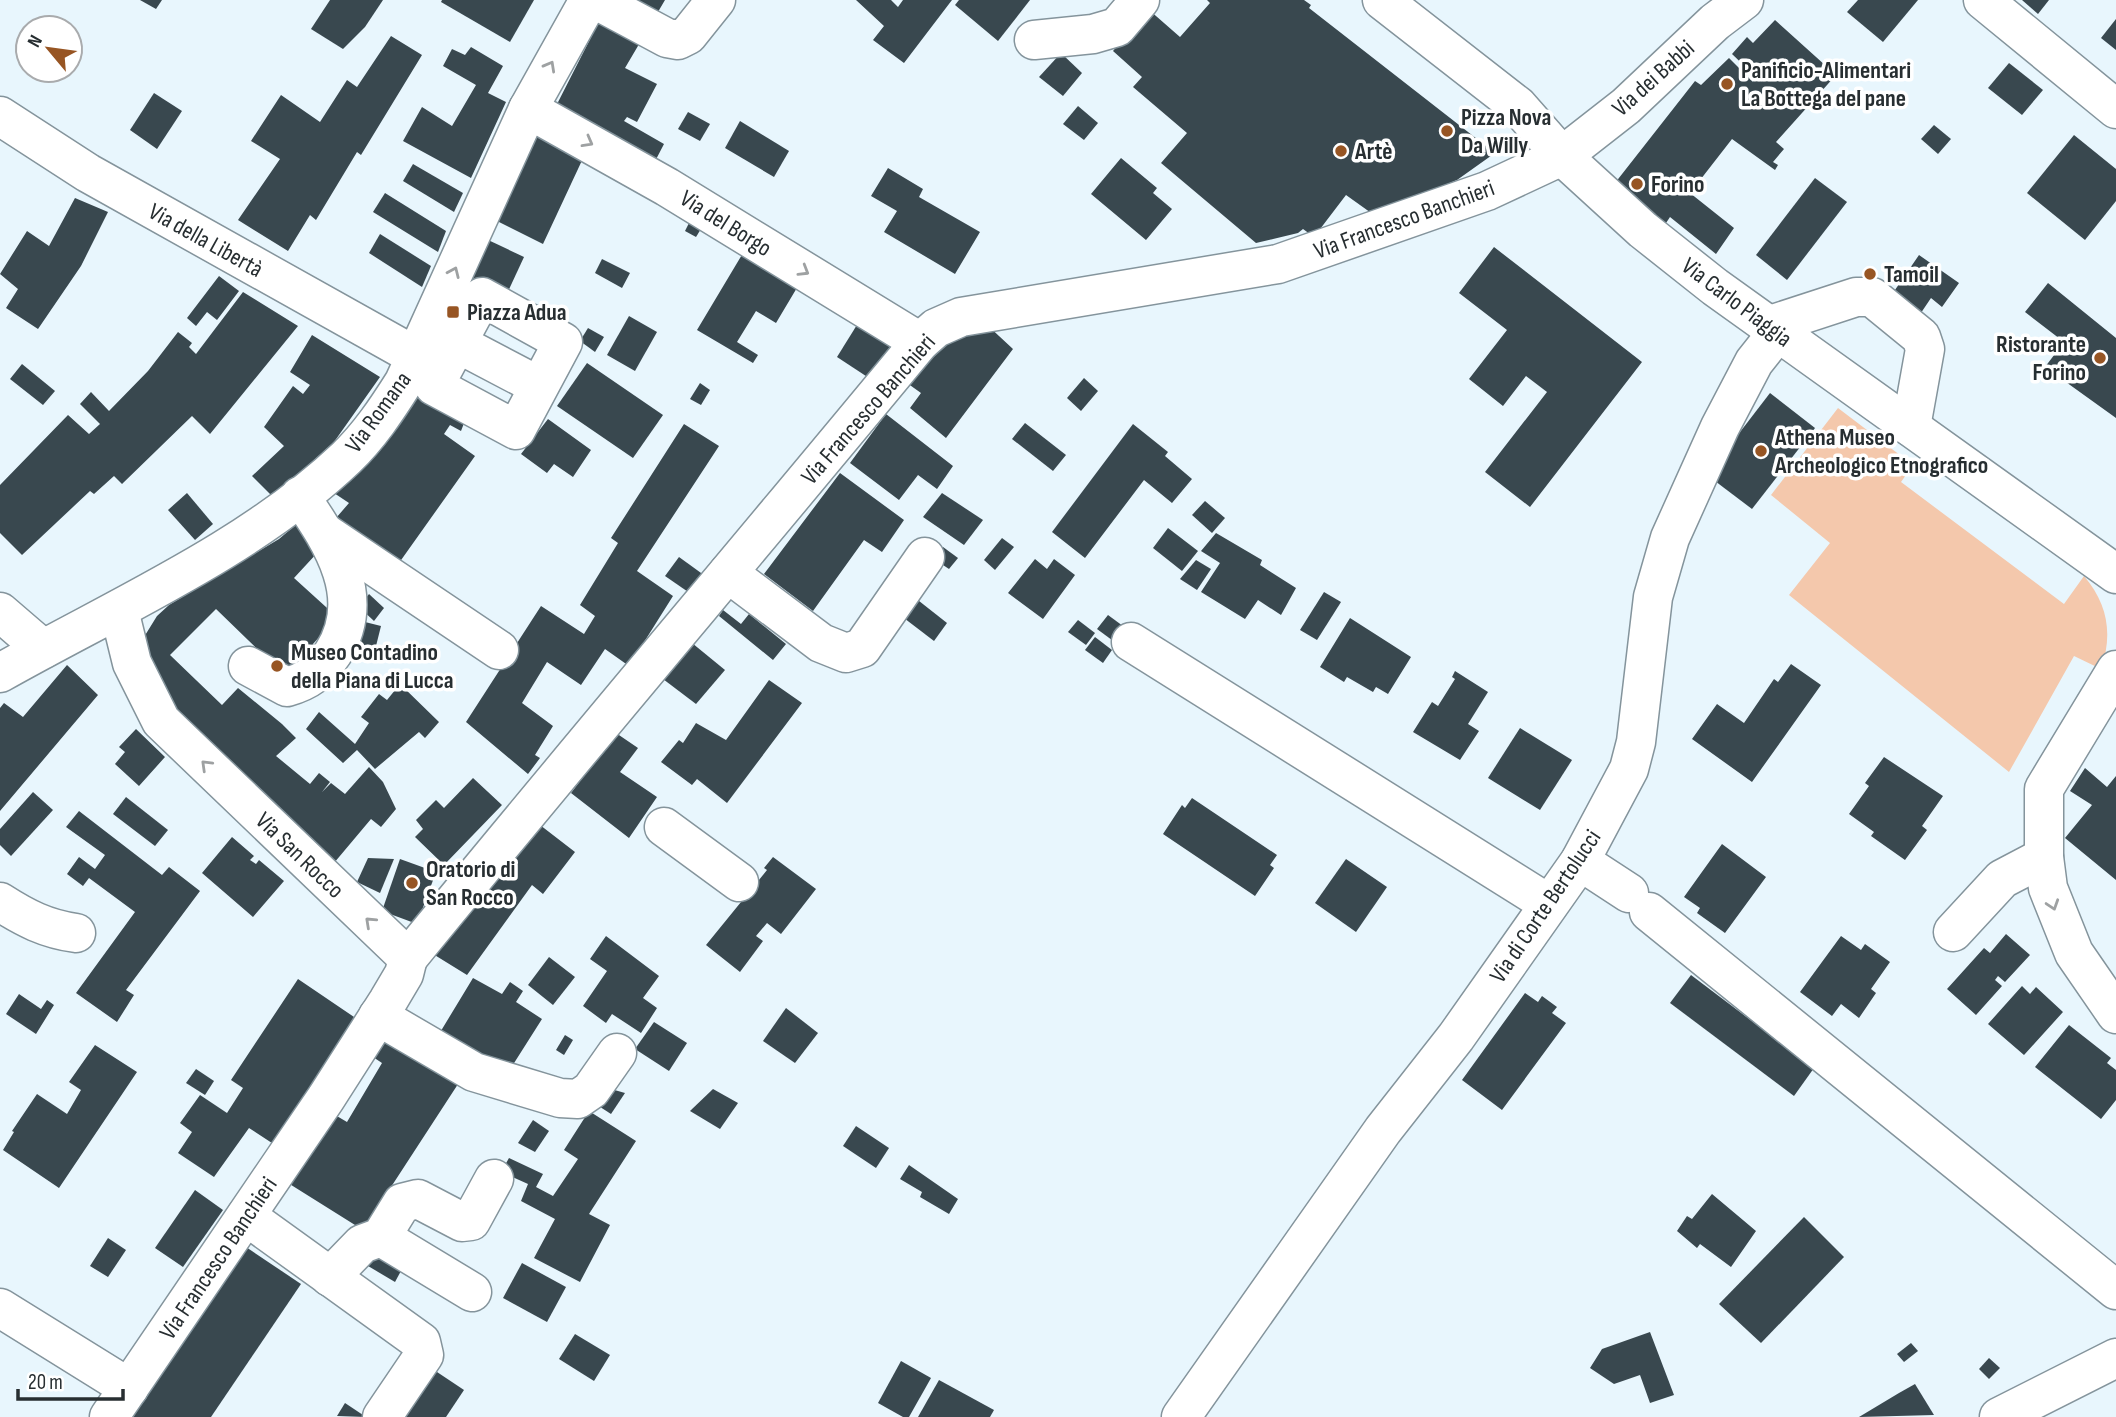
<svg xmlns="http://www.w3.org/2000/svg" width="2116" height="1417" viewBox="0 0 2116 1417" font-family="'Sofia Sans Condensed',sans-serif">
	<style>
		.green { fill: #f4c8ac }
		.building { fill: #39484f }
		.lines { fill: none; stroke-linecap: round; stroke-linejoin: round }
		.minor-casing { stroke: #84949c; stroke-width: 41 }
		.minor { stroke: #fff; stroke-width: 38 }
		.oneway { stroke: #9ea1a2 }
		.poi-dot { fill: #975523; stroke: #fff; stroke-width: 2.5 }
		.labels { text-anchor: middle; stroke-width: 7; stroke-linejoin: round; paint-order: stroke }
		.poi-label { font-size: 24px; font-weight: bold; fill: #272e31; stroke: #fff; text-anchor: start }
		.street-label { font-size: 24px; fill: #272e31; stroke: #fff }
	</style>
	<rect width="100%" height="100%" fill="#e8f6fd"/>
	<!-- green -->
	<path class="green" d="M1838,408L1913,465L1901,482L2064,604L2084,576C2108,604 2113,635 2101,669L2074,656L2009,772L1789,595L1830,543L1771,495Z"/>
	<!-- building -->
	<g class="building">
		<path d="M140,0H162L156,9Z"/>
		<path d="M330,0H383L365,27L343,49L311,29Z"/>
		<path d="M442,0H534L510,42L441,2Z"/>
		<path d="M610,0H665L625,68L657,84L637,122L627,117L624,121L664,144L651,169L554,110Z"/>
		<path d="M856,0H891L898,7L903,0H952L904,63L873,40L884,26Z"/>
		<path d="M959,0H1030L998,41L955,5Z"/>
		<path d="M1207,0H1304L1311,5L1309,8L1495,153L1457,180L1374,215L1346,195L1314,237L1303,229L1298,233L1256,243L1161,163L1187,133L1133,87L1142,77L1113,51L1148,9L1180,37L1210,3Z"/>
		<path d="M1858,0H1918L1883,42L1847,12Z"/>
		<path d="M2022,0H2049L2038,14Z"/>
		<path d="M2116,19V50L2101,38Z"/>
		<path d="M1775,20L1836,75L1776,142L1784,149L1773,162L1778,165L1775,170L1732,139L1690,193L1734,228L1716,254L1670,217L1666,223L1615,183L1695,81L1701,85L1729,58L1753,82L1756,77L1732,54L1747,37L1753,43Z"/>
		<path d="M391,36L422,55L361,155L357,152L316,220L310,215L288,251L238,220L280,159L251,141L281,95L320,122L347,80L357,87Z"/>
		<path d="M471,47L503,66L488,93L506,102L471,178L403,141L422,107L452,126L476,85L443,66L452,49L465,55Z"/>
		<path d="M1061,53L1082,73L1063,96L1039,77Z"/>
		<path d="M2009,63L2043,90L2022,115L1988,88Z"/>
		<path d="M154,93L182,111L157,149L130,130Z"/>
		<path d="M1078,106L1098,123L1084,140L1063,124Z"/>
		<path d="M688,112L710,124L700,141L678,129Z"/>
		<path d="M740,121L789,151L774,177L725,148Z"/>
		<path d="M1934,125L1951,139L1938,154L1921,139Z"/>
		<path d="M534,129L585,154L543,244L493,219Z"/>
		<path d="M2074,135L2116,169V201L2085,240L2027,193Z"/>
		<path d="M1121,158L1157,188L1153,193L1172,209L1146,240L1091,194Z"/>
		<path d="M413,164L463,193L454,212L403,181Z"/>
		<path d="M888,168L923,189L919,197L980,232L955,274L884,232L897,211L871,196Z"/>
		<path d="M1815,178L1847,202L1787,280L1756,255Z"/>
		<path d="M385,193L446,231L438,252L373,212Z"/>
		<path d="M75,198L108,212L81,266L38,329L6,308L18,289L0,274L27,231L49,246Z"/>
		<path d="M692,217L704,224L696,237L685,231Z"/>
		<path d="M380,234L431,266L422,287L369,253Z"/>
		<path d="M486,239L524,257L505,298L468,277Z"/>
		<path d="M1494,247L1642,362L1530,507L1485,472L1547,392L1526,376L1503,406L1469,379L1507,330L1459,293Z"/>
		<path d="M746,248L801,281L776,323L756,311L737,342L758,355L753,363L697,330Z"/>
		<path d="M1919,255L1959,283L1942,307L1931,298L1902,341L1873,322Z"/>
		<path d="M602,259L630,273L622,288L595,273Z"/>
		<path d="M219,276L239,291L217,320L207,312L196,326L187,318Z"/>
		<path d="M2048,283L2116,338V418L2045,367L2064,342L2025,312Z"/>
		<path d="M243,292L298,326L210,434L192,416L122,484L114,476L94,494L90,491L22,555L0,533V485L68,415L89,434L100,424L80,404L91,392L109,411L148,371L178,332L192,343L189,347L196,354Z"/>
		<path d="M629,316L657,332L635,371L607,355Z"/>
		<path d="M860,320L886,338L890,349L872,380L837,357Z"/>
		<path d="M985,323L1013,349L946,438L910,408L921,393L907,383L934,348Z"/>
		<path d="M588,328L604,337L595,352L580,341Z"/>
		<path d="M312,335L380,377L334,442L273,497L252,476L284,446L264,427L293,386L303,394L310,385L290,372Z"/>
		<path d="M587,363L663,415L633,458L557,406Z"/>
		<path d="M22,364L55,391L43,405L10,379Z"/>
		<path d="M1084,378L1098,391L1081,411L1067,398Z"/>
		<path d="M700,383L710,390L701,405L690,399Z"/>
		<path d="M418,391L466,418L461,431L450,425L444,434L475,456L394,570L330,525L349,503L334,493Z"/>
		<path d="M1770,393L1815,428L1752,509L1707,475Z"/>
		<path d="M886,414L953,466L937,489L918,475L899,500L850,463Z"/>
		<path d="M548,419L591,450L573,477L554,464L547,473L521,454Z"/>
		<path d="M1025,423L1066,455L1053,471L1012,439Z"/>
		<path d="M684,424L719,446L637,571L673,596L629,666L605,649L581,685L547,662L522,703L553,726L535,755L540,758L528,774L466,722L541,606L584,634L595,616L580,605L618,543L611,538Z"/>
		<path d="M1133,424L1168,452L1165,456L1192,479L1172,503L1144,480L1085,558L1052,532Z"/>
		<path d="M840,473L904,520L882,552L864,540L813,611L764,574Z"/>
		<path d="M187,493L213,524L195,540L168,510Z"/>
		<path d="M942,493L983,520L964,545L923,517Z"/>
		<path d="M1205,501L1225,518L1212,533L1192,515Z"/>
		<path d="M298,523L318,552L294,578L337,617L313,644L317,648L302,664L298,660L284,675L216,609L170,655L222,705L238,688L282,724L296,738L276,756L310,784L319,773L330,782L322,792L331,783L345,794L369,767L383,782L396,809L381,827L371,819L334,863L174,715L157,688L144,637L157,616L169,605L279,539Z"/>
		<path d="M1168,528L1198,551L1182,571L1153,548Z"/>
		<path d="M1216,533L1262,560L1260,565L1296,588L1281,615L1258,600L1245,619L1201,592L1220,563L1201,551Z"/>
		<path d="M1002,538L1014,547L995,570L984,560Z"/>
		<path d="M943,547L958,558L949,569L934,559Z"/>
		<path d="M679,557L708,578L694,596L665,576Z"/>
		<path d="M1035,559L1047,569L1054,559L1075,575L1043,619L1008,593Z"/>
		<path d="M1196,560L1211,569L1197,590L1180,579Z"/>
		<path d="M1324,592L1341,602L1317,640L1300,630Z"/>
		<path d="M369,594L384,608L374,621L359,607Z"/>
		<path d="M914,597L947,623L934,641L900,615Z"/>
		<path d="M723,610L741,624L749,614L786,644L773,660L719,616Z"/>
		<path d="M1108,615L1127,629L1116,643L1097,629Z"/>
		<path d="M1350,618L1411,657L1388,694L1376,687L1373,692L1347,677L1344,682L1320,667Z"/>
		<path d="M1078,620L1095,633L1086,645L1068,632Z"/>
		<path d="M361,621L381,626L374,654L357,642Z"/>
		<path d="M1095,637L1112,650L1103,663L1085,650Z"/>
		<path d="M692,643L725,670L696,704L663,679Z"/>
		<path d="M1791,664L1821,685L1752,782L1692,739L1717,704L1744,723L1774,679L1778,682Z"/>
		<path d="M67,665L98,695L0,811V708L4,703L23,717Z"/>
		<path d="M1455,671L1488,692L1468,724L1479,731L1460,760L1413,732L1432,702L1438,706L1455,679L1452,677Z"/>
		<path d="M769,680L802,703L727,803L697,779L692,785L661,762L679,740L683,743L696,723L726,740Z"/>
		<path d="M400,684L439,722L425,738L419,732L375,769L357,750L343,763L306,729L319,712L355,744L369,723L361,717L379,694L387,700Z"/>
		<path d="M1520,728L1572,760L1540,810L1488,778Z"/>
		<path d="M136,729L165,757L139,786L115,764L125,752L119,747Z"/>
		<path d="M616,733L638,748L620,772L657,797L629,838L571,793Z"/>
		<path d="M1884,757L1943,796L1922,826L1927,830L1905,860L1871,836L1874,832L1849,814L1869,786L1865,783Z"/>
		<path d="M2085,768L2107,787L2116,776V880L2065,838L2092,805L2070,791Z"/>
		<path d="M473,778L502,805L444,865L415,837L423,829L416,820L436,800L444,808Z"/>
		<path d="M33,792L53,810L11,856L0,845V829Z"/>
		<path d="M126,797L168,830L155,846L113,814Z"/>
		<path d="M1192,798L1277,855L1270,865L1274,868L1255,896L1163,834L1182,805L1185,808Z"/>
		<path d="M79,811L162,875L169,867L200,891L126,990L134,995L117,1022L76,993L135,912L89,878L83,886L67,874L79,857L95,869L105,855L66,827Z"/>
		<path d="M540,825L575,852L543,894L532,885L467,975L433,954Z"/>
		<path d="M232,837L254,856L250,860L256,864L259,860L284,881L253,917L202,873Z"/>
		<path d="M1722,844L1766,877L1725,933L1697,913L1700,908L1684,897Z"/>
		<path d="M773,857L816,889L781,934L767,923L756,936L763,941L740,972L706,945L767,870L764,868Z"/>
		<path d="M368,858L394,859L380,893L357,882Z"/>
		<path d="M400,859L436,872L417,924L382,911Z"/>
		<path d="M1346,859L1387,887L1356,932L1315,903Z"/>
		<path d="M2006,934L2030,955L2005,982L1998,976L1995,980L2002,986L1976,1015L1947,989L1984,948L1990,953Z"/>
		<path d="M606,936L659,976L643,998L657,1008L641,1033L612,1014L606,1023L583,1006L607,971L590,959Z"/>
		<path d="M1841,936L1861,950L1865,944L1890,962L1871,989L1876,993L1859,1018L1841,1004L1832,1016L1800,992Z"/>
		<path d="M549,957L575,977L553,1005L528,985Z"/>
		<path d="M1691,975L1814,1068L1794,1096L1670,1003Z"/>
		<path d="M473,978L502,994L510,982L523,991L516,1002L542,1019L509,1071L433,1044Z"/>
		<path d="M298,979L357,1019L275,1145L249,1128L214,1177L178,1153L192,1132L180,1123L200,1095L227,1113L243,1088L231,1080Z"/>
		<path d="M2022,986L2030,994L2036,987L2063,1012L2024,1055L1988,1024Z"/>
		<path d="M1525,993L1538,1002L1542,996L1557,1007L1552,1013L1566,1023L1502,1110L1462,1080Z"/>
		<path d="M19,994L41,1009L47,1000L54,1005L36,1034L6,1014Z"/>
		<path d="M786,1008L818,1033L795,1063L763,1041Z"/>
		<path d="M654,1022L687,1043L669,1071L635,1049Z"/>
		<path d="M2069,1025L2111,1058L2107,1063L2116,1070V1100L2101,1119L2035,1067Z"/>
		<path d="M382,1030L460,1081L363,1230L288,1183L330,1112L347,1122L382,1063L367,1053Z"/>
		<path d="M565,1035L573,1040L564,1055L556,1050Z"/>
		<path d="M95,1045L137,1072L59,1188L3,1150L14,1132L12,1131L37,1094L67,1114L81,1090L69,1082Z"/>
		<path d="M196,1069L214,1081L205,1095L186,1083Z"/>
		<path d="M604,1087L625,1093L611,1114L594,1103Z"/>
		<path d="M713,1089L738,1103L720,1129L690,1111Z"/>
		<path d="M589,1111L636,1141L589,1214L610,1225L580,1282L534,1258L555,1219L521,1201L528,1184L501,1172L509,1158L543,1174L536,1187L553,1196L578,1159L564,1150Z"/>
		<path d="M533,1120L549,1131L535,1152L518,1143Z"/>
		<path d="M856,1126L889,1148L876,1168L843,1146Z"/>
		<path d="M909,1165L958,1199L949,1214L920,1197L922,1192L900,1179Z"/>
		<path d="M195,1190L223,1210L183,1267L155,1248Z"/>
		<path d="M1712,1194L1756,1231L1731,1267L1700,1244L1697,1248L1677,1231L1687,1216L1692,1219Z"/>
		<path d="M1804,1217L1844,1257L1761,1343L1719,1304Z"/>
		<path d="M108,1238L126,1250L108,1277L90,1266Z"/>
		<path d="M243,1245L301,1284L211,1417H134L127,1412Z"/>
		<path d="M370,1251L402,1269L395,1282L363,1263Z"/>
		<path d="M522,1263L566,1287L547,1322L503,1298Z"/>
		<path d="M1650,1332L1674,1395L1650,1403L1640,1375L1614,1384L1590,1368L1602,1349Z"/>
		<path d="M575,1334L610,1355L594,1381L559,1359Z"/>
		<path d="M1911,1343L1918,1351L1904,1362L1897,1354Z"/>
		<path d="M1989,1358L2000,1368L1989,1379L1979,1369Z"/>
		<path d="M901,1361L931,1378L909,1417H903L878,1403Z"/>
		<path d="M431,1368L464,1390L446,1417H397Z"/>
		<path d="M939,1380L994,1410L990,1417H918Z"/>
		<path d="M1915,1384L1934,1415L1859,1417L1899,1393Z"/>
		<path d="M345,1403L366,1417L337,1416Z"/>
	</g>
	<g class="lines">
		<!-- minor casing -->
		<g class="minor-casing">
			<g id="minor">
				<path d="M596,0L667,38L678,40L688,35L716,0"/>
				<path d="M1382,0L1518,106L1562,156L1643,230L1715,287L2116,574"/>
				<path d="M1983,0L2116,109"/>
				<path d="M1034,40L1093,34L1117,27L1140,0"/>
				<path d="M528,109L667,187L920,342"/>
				<path d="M0,116L88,173L417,357"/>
				<path d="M482,297L563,342L516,430L434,386Z"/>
				<path d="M1767,326L1856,297H1872L1921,337L1925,349L1911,427"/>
				<path d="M434,331L533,383"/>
				<path d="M325,533L499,650"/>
				<path d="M728,573L821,643L846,653L862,648L925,557"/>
				<path d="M0,612L43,649"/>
				<path d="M1131,642L1549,904"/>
				<path d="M248,666L287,687C308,681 320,672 333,653C368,598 333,544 300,496"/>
				<path d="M2116,670L2044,789V857L2048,888L2074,953L2116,1014"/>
				<path d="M0,673C115,608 249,550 346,458C369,436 387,409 404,382L528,109L589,0"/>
				<path d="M664,827L739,882"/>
				<path d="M1580,861L1629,893"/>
				<path d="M0,902C25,918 46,929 76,933"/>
				<path d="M1649,912L2116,1290"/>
				<path d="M1953,932L2002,879L2044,857"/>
				<path d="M408,958C577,751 750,548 920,342L936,328L961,317L1278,264L1487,191L1562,156L1626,106L1715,22L1744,0"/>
				<path d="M378,1016L474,1072L560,1098L578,1099L591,1090L617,1053"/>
				<path d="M246,1216L421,1342L424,1355L382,1417"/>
				<path d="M381,1237L472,1292"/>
				<path d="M330,1277L362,1244L381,1237L402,1203L418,1199L462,1222L471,1221L494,1179"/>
				<path d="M0,1308L129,1388"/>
				<path d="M109,1417L326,1098L388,1001L404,974L408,958L161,721L132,663L119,610"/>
				<path d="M1181,1417L1383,1130L1456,1037L1580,861L1629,769L1636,742L1653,597L1670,538L1720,427L1754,362L1777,333"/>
				<path d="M1999,1417L2116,1358"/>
			</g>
		</g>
		<!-- minor -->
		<use href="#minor" class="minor"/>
	</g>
	<!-- one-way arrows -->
	<defs><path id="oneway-chevron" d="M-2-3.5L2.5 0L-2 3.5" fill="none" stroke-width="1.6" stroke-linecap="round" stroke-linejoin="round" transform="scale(1.75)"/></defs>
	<g class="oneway">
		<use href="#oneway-chevron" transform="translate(550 66) rotate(-61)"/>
		<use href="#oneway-chevron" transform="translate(588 142) rotate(29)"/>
		<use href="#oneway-chevron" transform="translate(804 271) rotate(31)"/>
		<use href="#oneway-chevron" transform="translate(454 272) rotate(-66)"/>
		<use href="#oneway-chevron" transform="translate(206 765) rotate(-136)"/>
		<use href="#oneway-chevron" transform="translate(2053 905) rotate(72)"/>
		<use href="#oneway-chevron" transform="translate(370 922) rotate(-137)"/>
	</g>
	<!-- markers -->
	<g class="poi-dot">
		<circle cx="1727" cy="84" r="7"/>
		<circle cx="1447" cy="131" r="7"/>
		<circle cx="1341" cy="151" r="7"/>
		<circle cx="1637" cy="184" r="7"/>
		<circle cx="1870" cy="274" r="7"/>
		<rect x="446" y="305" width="14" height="14" rx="3.5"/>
		<circle cx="2100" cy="358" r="7"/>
		<circle cx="1761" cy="451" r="7"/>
		<circle cx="277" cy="666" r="7"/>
		<circle cx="412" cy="883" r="7"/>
	</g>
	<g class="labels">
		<!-- poi labels -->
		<g class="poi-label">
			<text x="1741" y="78">Panificio-Alimentari<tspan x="1741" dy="28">La Bottega del pane</tspan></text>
			<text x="1461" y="125">Pizza Nova<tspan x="1461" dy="28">Da Willy</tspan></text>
			<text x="1355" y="159">Artè</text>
			<text x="1651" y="192">Forino</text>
			<text x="1884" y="282">Tamoil</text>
			<text x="467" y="320">Piazza Adua</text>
			<text x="2086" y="352" text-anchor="end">Ristorante<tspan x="2086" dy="28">Forino</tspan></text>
			<text x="1775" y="445">Athena Museo<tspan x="1775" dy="28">Archeologico Etnografico</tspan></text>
			<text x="291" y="660">Museo Contadino<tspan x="291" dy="28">della Piana di Lucca</tspan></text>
			<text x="426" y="877">Oratorio di<tspan x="426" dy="28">San Rocco</tspan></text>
		</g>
		<!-- street labels -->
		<g class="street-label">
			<text transform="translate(1653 78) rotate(-42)" y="8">Via dei Babbi</text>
			<text transform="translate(1404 219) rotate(-20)" y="8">Via Francesco Banchieri</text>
			<text transform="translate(726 223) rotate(32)" y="8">Via del Borgo</text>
			<text transform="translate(206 240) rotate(29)" y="8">Via della Libertà</text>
			<text transform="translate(1737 302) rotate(37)" y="8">Via Carlo Piaggia</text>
			<text transform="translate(868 409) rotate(-49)" y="8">Via Francesco Banchieri</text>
			<text transform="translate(378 412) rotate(-54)" y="8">Via Romana</text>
			<text transform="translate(300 855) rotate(44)" y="8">Via San Rocco</text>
			<text transform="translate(1545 906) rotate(-56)" y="8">Via di Corte Bertolucci</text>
			<text transform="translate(218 1258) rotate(-56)" y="8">Via Francesco Banchieri</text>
		</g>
	</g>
	<!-- north arrow -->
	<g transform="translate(49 49) rotate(299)"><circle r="33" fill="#ffffff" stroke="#a9abad" stroke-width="2"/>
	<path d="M0-5L12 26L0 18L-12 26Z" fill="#975523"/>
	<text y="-10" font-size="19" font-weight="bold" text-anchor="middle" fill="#272e31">N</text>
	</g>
	<!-- scale -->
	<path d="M18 1389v10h105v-10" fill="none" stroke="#272e31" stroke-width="3.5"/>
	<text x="28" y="1389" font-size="21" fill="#272e31" stroke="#ffffff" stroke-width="5" paint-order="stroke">20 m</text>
</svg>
